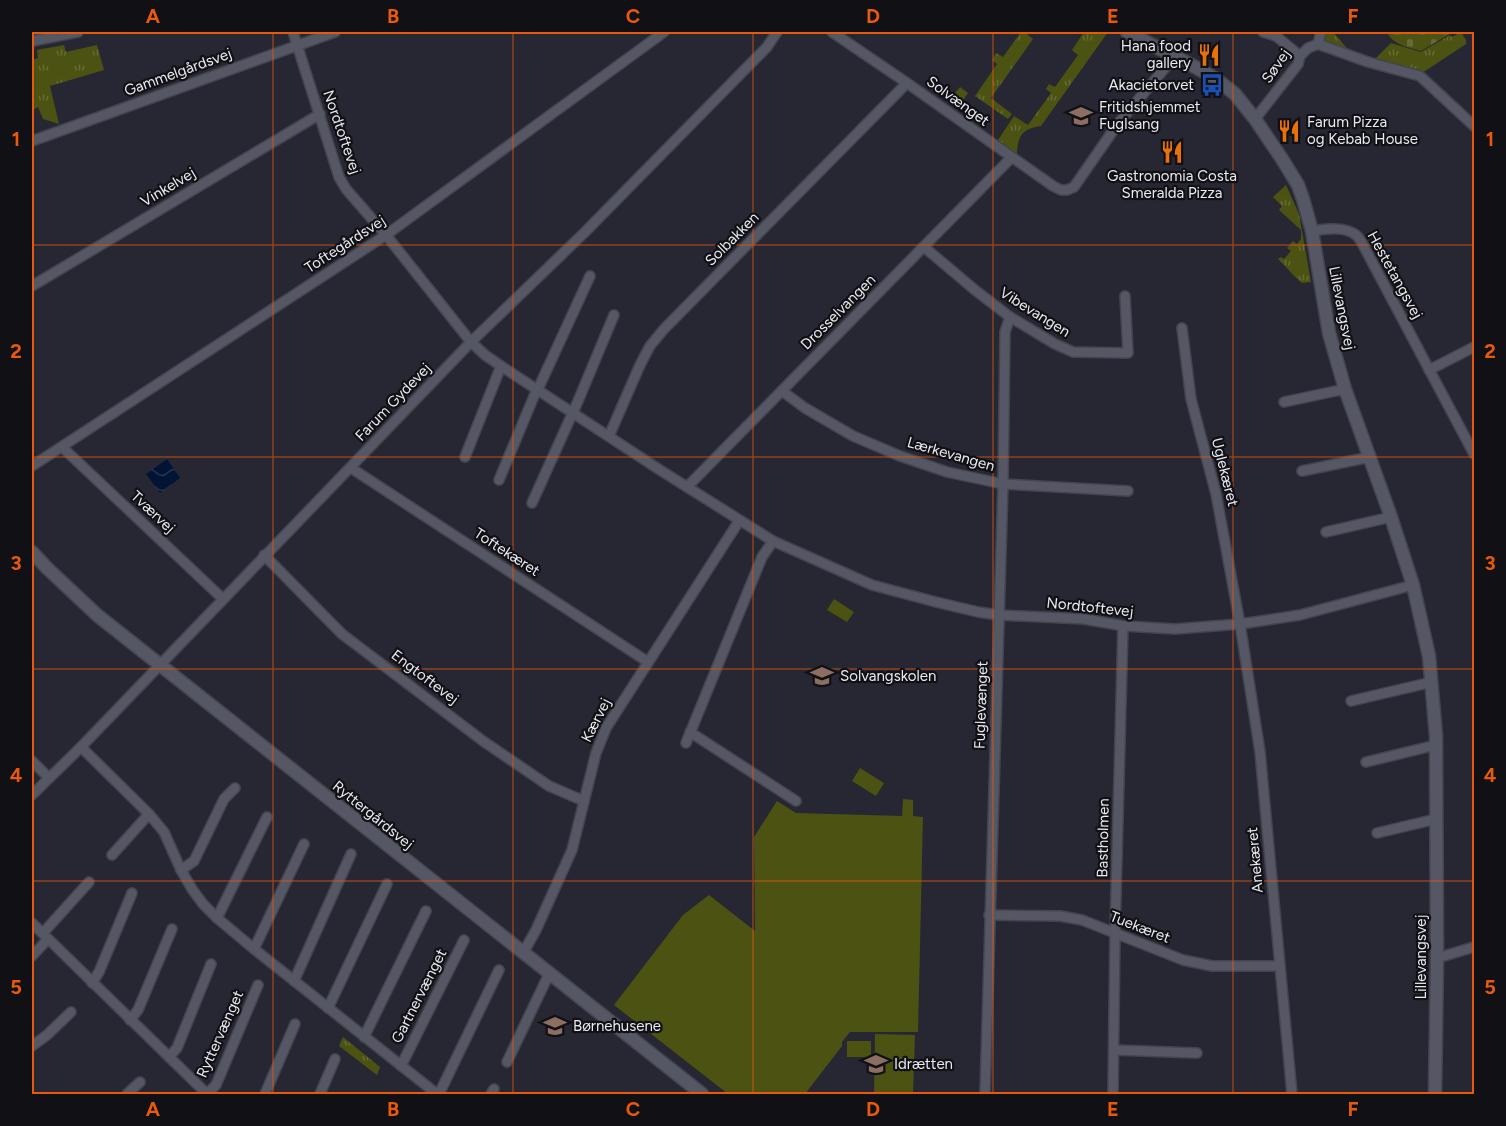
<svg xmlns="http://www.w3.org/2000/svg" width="1506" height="1126" viewBox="0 0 1506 1126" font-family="Figtree,sans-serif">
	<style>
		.grass { fill: url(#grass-tufts) }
		.cemetery { fill: url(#cemetery-stones) }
		.garden { fill: #4c5212 }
		.water { fill: url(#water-waves) }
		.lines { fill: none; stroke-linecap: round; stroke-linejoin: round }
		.street-casing { stroke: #43444d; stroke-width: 12 }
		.secondary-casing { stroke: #43444d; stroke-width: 15 }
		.street { stroke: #565764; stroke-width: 9 }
		.secondary { stroke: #565764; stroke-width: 12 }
		.grid { fill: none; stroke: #e8590c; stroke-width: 1.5; stroke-opacity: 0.55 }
		.labels { text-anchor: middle; stroke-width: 4.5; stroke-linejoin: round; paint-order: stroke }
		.poi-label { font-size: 15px; fill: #e9eaf1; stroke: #101015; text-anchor: start }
		.street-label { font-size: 15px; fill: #e9eaf1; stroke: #101015 }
		.neatline { fill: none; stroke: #e8590c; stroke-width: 2 }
		.grid-label { font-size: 20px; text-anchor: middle; font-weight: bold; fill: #e8590c }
	</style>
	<defs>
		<pattern id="grass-tufts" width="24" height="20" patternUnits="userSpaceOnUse" patternTransform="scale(1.5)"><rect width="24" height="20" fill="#4c5212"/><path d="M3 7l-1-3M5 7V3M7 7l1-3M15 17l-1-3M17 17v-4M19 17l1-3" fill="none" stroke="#666b35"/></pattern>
		<pattern id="cemetery-stones" width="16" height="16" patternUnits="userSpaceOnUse" patternTransform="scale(1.5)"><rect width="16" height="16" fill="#4c5212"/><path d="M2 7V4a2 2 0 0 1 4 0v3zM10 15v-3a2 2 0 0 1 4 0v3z" fill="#666b35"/></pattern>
		<pattern id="water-waves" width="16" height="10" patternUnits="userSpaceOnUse" patternTransform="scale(1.5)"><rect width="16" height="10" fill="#011433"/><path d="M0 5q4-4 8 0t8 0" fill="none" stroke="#263651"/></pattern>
	</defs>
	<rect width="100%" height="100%" fill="#262732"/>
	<!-- grass -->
	<g class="grass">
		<path d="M1021,32H1024L1033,39L991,98L1012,114L1008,119L975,96L997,64L992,60L996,53L1003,57Z"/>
		<path d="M1084,32H1108L1041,126C1022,129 1018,135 1017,154L998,140L1014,116L1028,125L1051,93L1046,89L1049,84L1055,87L1078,55L1072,50Z"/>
		<path d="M1323,32H1333L1351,53L1324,42L1322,40Z"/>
		<path d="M1461,32L1466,40V44L1422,73L1378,61L1376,58L1391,43L1421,52L1450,35L1452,37Z"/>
		<path d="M64,45L66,52L97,45L104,70L50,86L59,124L43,119L38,107L32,110V60L38,58L37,50Z"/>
		<path d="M960,87L968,93L959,106L950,99Z"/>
		<path d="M1286,185L1299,214L1311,282L1302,283C1293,276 1287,267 1278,259L1281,257L1284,259L1291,251L1287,248L1293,241L1297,244L1301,239V230L1279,210L1282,206L1273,197Z"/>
		<path d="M343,1037L380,1067L377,1075L339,1046Z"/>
	</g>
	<!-- cemetery -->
	<path class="cemetery" d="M1387,32H1453L1421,51C1408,47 1393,45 1387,32Z"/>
	<!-- garden -->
	<g class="garden">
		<path d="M834,599L854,612L847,622L827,610Z"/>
		<path d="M860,768L884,783L876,796L852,781Z"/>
		<path d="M903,799L913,800V816L923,817L918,1032H850L842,1042V1046L805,1094H728L614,1005L683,915L709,895L755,931L754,837L777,801L796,813L902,816Z"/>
		<path d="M875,1034L915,1035L913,1094H874Z"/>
		<rect x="847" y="1041" width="24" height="16"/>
	</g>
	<!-- water -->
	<path class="water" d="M167,459L180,478L160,493L146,474Z"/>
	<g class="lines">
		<!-- street casing -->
		<g class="street-casing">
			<g id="street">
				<path d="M293,32L339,177L346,189L386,235L471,342L485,355L501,366L660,470L773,541L872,585L936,602L978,612L999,615L1084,619L1124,626L1175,629L1240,624L1300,615L1413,585"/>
				<path d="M832,32L907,83L1053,186L1061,190H1067L1074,187L1117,125L1175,56"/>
				<path d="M1263,32L1276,36L1300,56"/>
				<path d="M32,41L78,32"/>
				<path d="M1318,44L1368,62L1420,76L1474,126"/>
				<path d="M1255,119L1298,64L1300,56L1308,48L1318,44L1321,32"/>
				<path d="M32,141L335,32"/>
				<path d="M1312,231C1325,229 1345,226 1356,235C1359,237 1360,240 1362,243L1474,454"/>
				<path d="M924,247L975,290L1010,317L1055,344L1073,352L1128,353L1125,296"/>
				<path d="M32,286L320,114"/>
				<path d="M1182,328L1191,399L1216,494L1240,624L1260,752L1292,1094"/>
				<path d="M1429,370L1474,347"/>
				<path d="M538,389L590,276"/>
				<path d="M782,391L805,408L853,436L900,456L947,472L1003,484L1128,491"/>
				<path d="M1284,402L1345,389"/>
				<path d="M609,436L640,365L650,346L664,329L907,83"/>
				<path d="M62,447L223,599"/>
				<path d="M465,457L501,366"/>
				<path d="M32,466L386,235L664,32"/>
				<path d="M351,468L648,662"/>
				<path d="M1302,471L1370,457"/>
				<path d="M499,480L537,389"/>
				<path d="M687,487L1011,158"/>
				<path d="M532,503L578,401L614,315"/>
				<path d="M1326,532L1391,517"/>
				<path d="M264,555L342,634L483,741L549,786L584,801"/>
				<path d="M1351,701L1432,682"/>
				<path d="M690,732L796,801"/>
				<path d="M686,743L762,557L773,541"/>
				<path d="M81,747L149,814L164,832L181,870L192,889L203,904L217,918L254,949L437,1094"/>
				<path d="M32,761L49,778"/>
				<path d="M1366,762L1436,745"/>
				<path d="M32,795L81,747L471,342L585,232L767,47L777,32"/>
				<path d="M1377,833L1436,819"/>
				<path d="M112,855L149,814"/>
				<path d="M181,870L194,861L224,799L235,788"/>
				<path d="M989,915L1060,916L1082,920L1183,960L1212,966H1280"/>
				<path d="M217,918L267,817"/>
				<path d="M32,923L207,1094"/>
				<path d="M43,933L89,882"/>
				<path d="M254,949L304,844"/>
				<path d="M523,953L536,930L572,850L596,753L606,728L739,521"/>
				<path d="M32,956L48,939"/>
				<path d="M1437,958L1474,947"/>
				<path d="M294,981L351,854"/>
				<path d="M92,983L99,972L132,893"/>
				<path d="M328,1008L387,884"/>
				<path d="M130,1020L138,1010L172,929"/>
				<path d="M364,1037L426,911"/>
				<path d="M32,1046L47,1035L71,1012"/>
				<path d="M1114,1050L1197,1053"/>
				<path d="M169,1057L177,1048L211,964"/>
				<path d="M507,1062L549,974"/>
				<path d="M401,1066L464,940"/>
				<path d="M127,1094L140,1082"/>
				<path d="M207,1094L216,1085L258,985"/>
				<path d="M265,1094L295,1024"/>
				<path d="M320,1094L335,1059"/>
				<path d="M439,1094L499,970"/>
				<path d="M491,1094L494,1089"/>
				<path d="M985,1094L1003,484L1005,332L1010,317"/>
				<path d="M1113,1094L1115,933L1123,626"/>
			</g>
		</g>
		<!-- secondary casing -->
		<g class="secondary-casing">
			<g id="secondary">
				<path d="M1127,32L1197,68L1216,79L1235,94L1255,119L1282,159L1298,185L1303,199L1312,231L1329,333L1345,389L1391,517L1413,585L1429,656L1436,736L1437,958L1435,1094"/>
				<path d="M32,552L47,568L97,615L702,1094"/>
			</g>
		</g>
		<!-- street -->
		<use href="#street" class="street"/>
		<!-- secondary -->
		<use href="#secondary" class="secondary"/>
	</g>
	<!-- grid -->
	<path class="grid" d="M273,32V1094M513,32V1094M753,32V1094M993,32V1094M1233,32V1094M32,245H1474M32,457H1474M32,669H1474M32,881H1474"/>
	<!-- icons -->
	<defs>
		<g id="restaurant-bare" transform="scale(1.8)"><path d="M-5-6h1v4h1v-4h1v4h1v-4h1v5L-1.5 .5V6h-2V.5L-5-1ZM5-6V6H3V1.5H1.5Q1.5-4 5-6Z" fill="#e8710a" stroke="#101015" stroke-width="2.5" paint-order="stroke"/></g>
		<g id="bus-bare" transform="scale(1.8)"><path d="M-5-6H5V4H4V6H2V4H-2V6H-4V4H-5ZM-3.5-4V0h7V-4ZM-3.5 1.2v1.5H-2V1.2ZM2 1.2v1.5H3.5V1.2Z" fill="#1a4fb4" stroke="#101015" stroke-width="2.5" paint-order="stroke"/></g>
		<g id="school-bare" transform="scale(1.8)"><path d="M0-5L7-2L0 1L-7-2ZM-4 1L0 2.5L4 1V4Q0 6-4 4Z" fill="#8d6e63" stroke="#101015" stroke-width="2.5" paint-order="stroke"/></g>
	</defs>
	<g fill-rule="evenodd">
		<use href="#restaurant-bare" x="1209" y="55"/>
		<use href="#bus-bare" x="1212" y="85"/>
		<use href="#school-bare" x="1081" y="116"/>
		<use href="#restaurant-bare" x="1289" y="131"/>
		<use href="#restaurant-bare" x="1172" y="152"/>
		<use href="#school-bare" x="822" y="676"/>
		<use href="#school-bare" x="555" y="1026"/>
		<use href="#school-bare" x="876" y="1064"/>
	</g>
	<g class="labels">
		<!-- poi labels -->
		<g class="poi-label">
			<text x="1191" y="51" text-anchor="end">Hana food<tspan x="1191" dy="17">gallery</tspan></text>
			<text x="1194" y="90" text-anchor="end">Akacietorvet</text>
			<text x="1099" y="112">Fritidshjemmet<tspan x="1099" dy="17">Fuglsang</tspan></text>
			<text x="1307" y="127">Farum Pizza<tspan x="1307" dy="17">og Kebab House</tspan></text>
			<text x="1172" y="181" text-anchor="middle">Gastronomia Costa<tspan x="1172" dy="17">Smeralda Pizza</tspan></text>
			<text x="840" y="681">Solvangskolen</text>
			<text x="573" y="1031">Børnehusene</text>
			<text x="894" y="1069">Idrætten</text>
		</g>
		<!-- street labels -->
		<g class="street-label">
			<text transform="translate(1276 66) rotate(-55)" y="5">Søvej</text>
			<text transform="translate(178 72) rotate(-20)" y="5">Gammelgårdsvej</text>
			<text transform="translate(958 101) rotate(36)" y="5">Solvænget</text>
			<text transform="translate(342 132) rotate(71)" y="5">Nordtoftevej</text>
			<text transform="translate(168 187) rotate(-31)" y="5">Vinkelvej</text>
			<text transform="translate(732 239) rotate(-45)" y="5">Solbakken</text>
			<text transform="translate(345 244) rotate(-33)" y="5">Toftegårdsvej</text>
			<text transform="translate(1395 275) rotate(61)" y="5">Hestetangsvej</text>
			<text transform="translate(1342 308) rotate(79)" y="5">Lillevangsvej</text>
			<text transform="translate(838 312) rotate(-45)" y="5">Drosselvangen</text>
			<text transform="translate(1035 312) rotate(32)" y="5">Vibevangen</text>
			<text transform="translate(393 402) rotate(-46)" y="5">Farum Gydevej</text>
			<text transform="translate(951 454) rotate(16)" y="5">Lærkevangen</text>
			<text transform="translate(1225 472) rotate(76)" y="5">Uglekæret</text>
			<text transform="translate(153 512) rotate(43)" y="5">Tværvej</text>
			<text transform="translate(507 552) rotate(33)" y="5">Toftekæret</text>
			<text transform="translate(1090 607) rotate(6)" y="5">Nordtoftevej</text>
			<text transform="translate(425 677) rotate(37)" y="5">Engtoftevej</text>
			<text transform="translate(981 705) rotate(-88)" y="5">Fuglevænget</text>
			<text transform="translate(596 720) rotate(-63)" y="5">Kærvej</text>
			<text transform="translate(373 815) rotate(39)" y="5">Ryttergårdsvej</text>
			<text transform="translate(1103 838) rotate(-89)" y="5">Bastholmen</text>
			<text transform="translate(1255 860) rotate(-95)" y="5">Anekæret</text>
			<text transform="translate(1140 927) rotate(21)" y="5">Tuekæret</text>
			<text transform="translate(1421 957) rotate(-90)" y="5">Lillevangsvej</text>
			<text transform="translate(419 996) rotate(-63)" y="5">Gartnervænget</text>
			<text transform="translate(220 1034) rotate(-66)" y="5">Ryttervænget</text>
		</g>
	</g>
	<!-- border -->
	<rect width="1506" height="1126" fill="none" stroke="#101015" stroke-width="66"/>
	<rect x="33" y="33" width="1440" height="1060" class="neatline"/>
	<g class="grid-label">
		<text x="153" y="23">A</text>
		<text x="393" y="23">B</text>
		<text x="633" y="23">C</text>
		<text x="873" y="23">D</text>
		<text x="1113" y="23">E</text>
		<text x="1353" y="23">F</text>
		<text x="16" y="146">1</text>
		<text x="1490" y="146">1</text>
		<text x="16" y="358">2</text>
		<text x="1490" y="358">2</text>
		<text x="16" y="570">3</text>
		<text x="1490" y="570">3</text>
		<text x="16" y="782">4</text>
		<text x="1490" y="782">4</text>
		<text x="16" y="994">5</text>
		<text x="1490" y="994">5</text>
		<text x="153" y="1116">A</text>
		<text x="393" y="1116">B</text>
		<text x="633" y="1116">C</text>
		<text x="873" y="1116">D</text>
		<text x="1113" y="1116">E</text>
		<text x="1353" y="1116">F</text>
	</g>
</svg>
